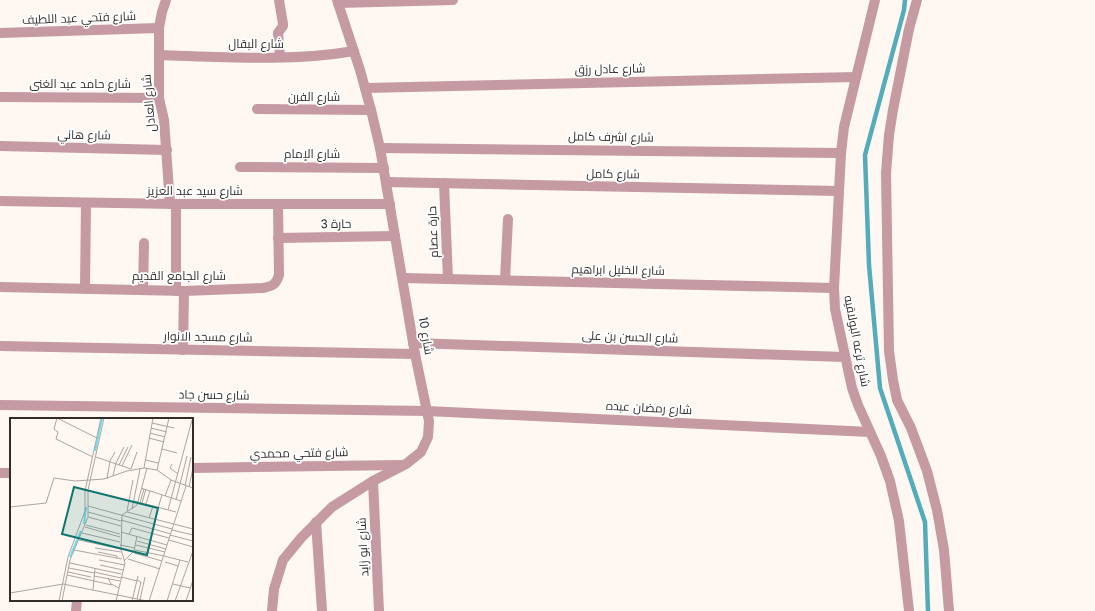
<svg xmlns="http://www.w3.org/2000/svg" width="1095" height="611" viewBox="0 0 1095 611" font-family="Poppins,Cairo,sans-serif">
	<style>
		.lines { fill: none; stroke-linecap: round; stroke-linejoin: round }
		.stream { stroke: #53acba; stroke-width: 4.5 }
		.minor { stroke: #c59aa2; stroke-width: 10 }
		.labels { text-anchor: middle; stroke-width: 3.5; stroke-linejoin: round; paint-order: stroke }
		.street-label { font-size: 12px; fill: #2f2c2a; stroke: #fff }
		.inset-river { fill: none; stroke: #62e3f8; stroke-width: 2 }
		.inset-road { fill: none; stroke: #aba6a2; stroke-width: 1 }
		.view { fill: #0f766e; fill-opacity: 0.15; stroke: #0f766e; stroke-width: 2 }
		.inset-edge { fill: none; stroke: #2f2c2a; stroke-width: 2 }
	</style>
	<rect width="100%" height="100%" fill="#fef7f2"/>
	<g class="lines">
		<!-- stream -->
		<path class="stream" d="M905,0L904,10L865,155L869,265L880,388L925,522L928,611"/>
		<!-- minor -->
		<g class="minor">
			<path d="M166,0L162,12L159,28V98L164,120L170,204"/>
			<path d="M279,0L283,24V26L280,30L278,33L280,57"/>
			<path d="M875,0L844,127L841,153L834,288L835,309L852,388L858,405L881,456L890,481L899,521L909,611"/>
			<path d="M917,0L909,29L893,110L889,135L886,173L889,351L893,380L897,400L911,428L927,471L937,510L944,550L949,611"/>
			<path d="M338,3L453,0"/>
			<path d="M0,33L159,28"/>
			<path d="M159,55C222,57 291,62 354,51"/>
			<path d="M365,88L856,77"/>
			<path d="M0,97L159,98"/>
			<path d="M257,109L371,110"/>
			<path d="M0,146L167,150"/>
			<path d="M380,148L841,153"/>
			<path d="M240,167L384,168"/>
			<path d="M386,182L839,191"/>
			<path d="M444,183L448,279"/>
			<path d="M0,201L176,204H390"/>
			<path d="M176,204V291"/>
			<path d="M278,238L395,236"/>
			<path d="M403,278L834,288"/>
			<path d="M505,280L508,219"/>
			<path d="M0,287L184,291L263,288C272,286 276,285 279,275L278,204"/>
			<path d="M85,288L86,203"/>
			<path d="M143,290L144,243"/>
			<path d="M413,343L845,357"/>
			<path d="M0,346L415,354"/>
			<path d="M183,350L184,291"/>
			<path d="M0,405L427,411L870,432"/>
			<path d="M192,468L402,465"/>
			<path d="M0,473H11"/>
			<path d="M373,481L379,611"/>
			<path d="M316,522L322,611"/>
			<path d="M76,611L77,600"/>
			<path d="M272,611L274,589L283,560L301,538L332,507L373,481L406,464L421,452L428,437L429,421L415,354L380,148L371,110L360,70L337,0"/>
		</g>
	</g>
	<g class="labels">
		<!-- street labels -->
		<g class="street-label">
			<text transform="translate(79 18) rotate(-2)" y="4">شارع فتحي عبد اللطيف</text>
			<text x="256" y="48">شارع البقال</text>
			<text transform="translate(610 69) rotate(-1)" y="4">شارع عادل رزق</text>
			<text x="80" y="88">شارع حامد عبد الغنى</text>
			<text x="314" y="101">شارع الفرن</text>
			<text transform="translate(149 103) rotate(-95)" y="4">شارع العادل</text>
			<text transform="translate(84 135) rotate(1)" y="4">شارع هاني</text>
			<text transform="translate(611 137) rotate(1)" y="4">شارع اشرف كامل</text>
			<text x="312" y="158">شارع الإمام</text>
			<text transform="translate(613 174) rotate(1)" y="4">شارع كامل</text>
			<text x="195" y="195">شارع سيد عبد العزيز</text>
			<text transform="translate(336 224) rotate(-1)" y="4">حارة 3</text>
			<text transform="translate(433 232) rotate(-92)" y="4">حارة عصام</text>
			<text transform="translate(618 270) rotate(1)" y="4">شارع الخليل ابراهيم</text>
			<text x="179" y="280">شارع الجامع القديم</text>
			<text transform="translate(426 336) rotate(80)" y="4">شارع 10</text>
			<text transform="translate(208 337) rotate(1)" y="4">شارع مسجد الانوار</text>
			<text transform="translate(630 337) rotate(2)" y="4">شارع الحسن بن على</text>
			<text transform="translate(857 341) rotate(79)" y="4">شارع ترعه البولاقيه</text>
			<text transform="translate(214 395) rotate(1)" y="4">شارع حسن جاد</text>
			<text transform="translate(649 408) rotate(3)" y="4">شارع رمضان عبده</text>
			<text transform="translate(299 453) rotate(-1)" y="4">شارع فتحي محمدي</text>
			<text transform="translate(363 547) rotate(-93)" y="4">شارع ابو زايد</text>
		</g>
	</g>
	<!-- overview -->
	<g transform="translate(10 418)">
		<rect width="183" height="183" fill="#fef7f2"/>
		<path class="inset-river" d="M85,33L92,0M74,106L76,89M60,139L71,113"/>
		<path class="inset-road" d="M47,0L44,11L48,14L46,21L83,39M47,0L87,20M142,5L164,10M141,10L157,14M140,15L155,19M139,20L154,24M152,31L167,35M86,39L121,51M136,42L148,45M162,46L160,50L168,56M109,47L118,29M112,48L122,27M134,50L143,0M121,51L127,34M147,52L159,0M103,58L106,45L114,29M97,61L100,43L105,34M175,68L181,39M179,69L183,50M131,70L171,83M155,78L161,62M166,82L177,38M124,83L166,94M130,85L134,71M132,85L136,71M136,86L140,73M78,88L162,111M0,89L36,85L44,60L65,63L94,61L117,53L134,50L147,52L161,62L183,70M148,90L152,77M122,91L130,51M158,92L182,2M117,93L123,62M78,94L111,103M117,94L183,111M78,99L111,108M139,100L143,88M111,102L161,116M76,107L110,116M75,109L110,119M162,112L183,117M111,114L157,127M72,115L110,124M119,116L122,110L159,120M160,117L183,123M69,122L111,131M159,122L183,129M127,123L156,131M110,127L125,130M126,127L155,134M85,130L111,134M64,132L112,141M125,132L154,138M88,134L107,138V141M124,135L152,143M154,138L178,144M118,141L150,151M89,142L115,147M114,143L124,133L127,118M155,144L168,148M60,145L111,156M90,147L113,152M59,150L84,155M58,154L81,159M84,154L111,160M57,157L102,167M84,158L110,163M111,159L127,163M98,160L101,166L109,170M127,162L131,164L127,181M163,166L180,170M83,172L85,150M0,175L53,166L137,183M130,182L135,159M49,183L58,139L75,93V73L91,0M52,183L60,142L78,99V72L94,0M106,183L115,145L111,131L112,97L127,87L137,50M122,183L128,158M139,183L176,68M157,183L170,142M165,183L183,133M176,183L183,162"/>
		<path class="view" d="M64,69L148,90L137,137L52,116Z"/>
		<rect width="183" height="183" class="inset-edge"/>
	</g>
</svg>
